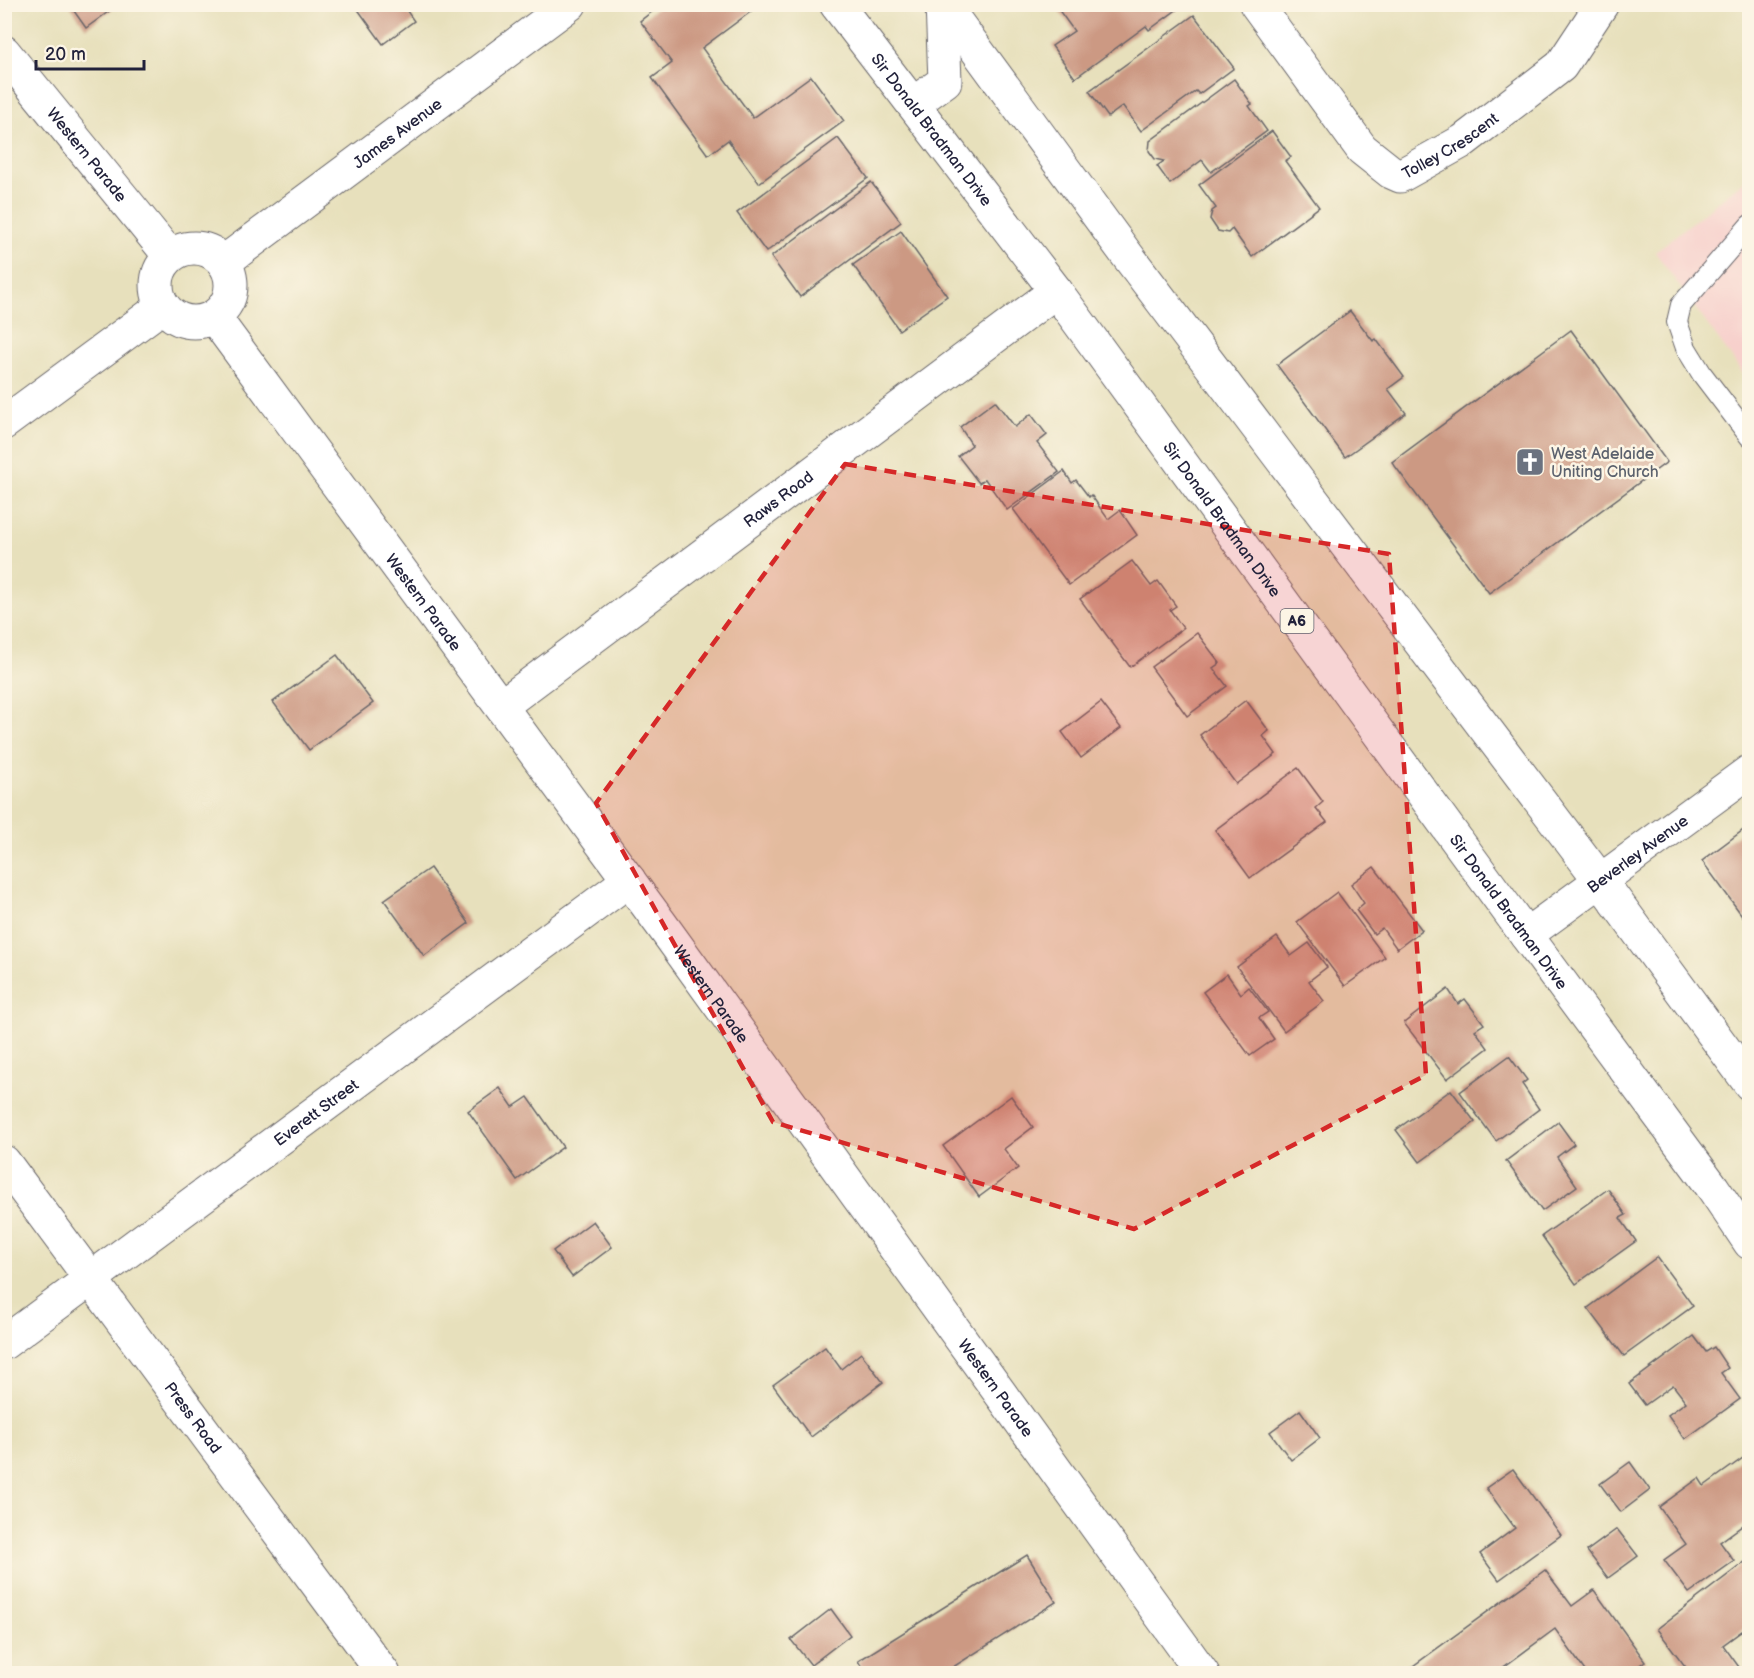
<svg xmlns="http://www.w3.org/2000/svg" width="1754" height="1678" viewBox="0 0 1754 1678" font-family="'Balsamiq Sans',sans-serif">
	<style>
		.built { fill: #f7d0cc }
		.building { fill: #cc9983 }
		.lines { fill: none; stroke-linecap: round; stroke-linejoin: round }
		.service-casing { stroke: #676468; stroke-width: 22 }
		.minor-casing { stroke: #676468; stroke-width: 35 }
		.primary-casing { stroke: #676468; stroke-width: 35 }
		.service { stroke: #fff; stroke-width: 20 }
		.minor { stroke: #fff; stroke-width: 33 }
		.primary { stroke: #fff; stroke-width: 33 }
		.marked { fill: #d62828; fill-opacity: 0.2; stroke: #d62828; stroke-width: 4.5; stroke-dasharray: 12 8; stroke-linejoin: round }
		.labels { text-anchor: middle; stroke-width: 5; stroke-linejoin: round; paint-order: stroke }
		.shield { fill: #fcf5e5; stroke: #63616e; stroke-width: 1.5 }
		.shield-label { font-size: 15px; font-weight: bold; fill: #22223b }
		.street-label { font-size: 16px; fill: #22223b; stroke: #fcf5e5 }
		.worship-label { font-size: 16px; fill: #5b616d; stroke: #fcf5e5; text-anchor: start }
	</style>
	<rect width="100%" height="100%" fill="#fcf5e5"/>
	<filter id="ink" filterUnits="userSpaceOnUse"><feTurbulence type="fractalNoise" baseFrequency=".0167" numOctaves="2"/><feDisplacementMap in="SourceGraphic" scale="12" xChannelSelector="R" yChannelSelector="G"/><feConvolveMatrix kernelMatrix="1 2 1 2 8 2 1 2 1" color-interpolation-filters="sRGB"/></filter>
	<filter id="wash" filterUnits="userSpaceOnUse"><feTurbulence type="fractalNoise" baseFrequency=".008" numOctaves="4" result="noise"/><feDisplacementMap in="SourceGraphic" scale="24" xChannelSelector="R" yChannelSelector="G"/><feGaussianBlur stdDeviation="1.35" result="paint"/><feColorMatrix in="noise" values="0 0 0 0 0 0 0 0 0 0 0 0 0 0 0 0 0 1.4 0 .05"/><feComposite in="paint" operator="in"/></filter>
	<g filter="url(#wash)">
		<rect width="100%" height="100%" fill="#e7e0bc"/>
		<!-- built -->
		<path class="built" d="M1749,177V382L1655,252Z"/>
		<g id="blocks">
			<!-- building -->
			<g class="building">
				<path d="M69,4H119L86,28Z"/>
				<path d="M354,4H402L414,21L383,44Z"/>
				<path d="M662,4H761L702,48L753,118L811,76L844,121L759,183L728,140L708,155L652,78L672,63L640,21Z"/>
				<path d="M1065,4H1176L1179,8L1149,30L1146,26L1075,78L1052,46L1074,31L1058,9Z"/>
				<path d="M1194,15L1234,68L1199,94L1196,91L1141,131L1123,106L1108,117L1089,91Z"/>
				<path d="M1234,79L1252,104L1249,106L1267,131L1211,172L1202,160L1170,184L1157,166L1164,161L1155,159L1149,151L1150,141Z"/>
				<path d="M1272,131L1291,157L1285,161L1319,207L1252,257L1232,229L1228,233L1218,231L1210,219L1212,211L1216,208L1199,185Z"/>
				<path d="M838,138L868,178L766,252L737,213Z"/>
				<path d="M871,182L901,222L800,297L771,257Z"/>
				<path d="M901,231L947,296L899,330L853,265Z"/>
				<path d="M1350,311L1373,341L1376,339L1404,377L1388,389L1406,413L1345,457L1277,365Z"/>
				<path d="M1571,330L1667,462L1489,593L1392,462Z"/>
				<path d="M995,401L1015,427L1031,414L1047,435L1037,443L1059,472L1007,510L985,479L979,483L958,456L972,445L960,427Z"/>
				<path d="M1064,471L1072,483L1076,480L1089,497L1091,495L1108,519L1120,510L1137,535L1069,585L1013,509Z"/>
				<path d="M1132,561L1151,586L1158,581L1176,606L1170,610L1183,628L1130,667L1080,599Z"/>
				<path d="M1197,633L1220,663L1213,668L1227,686L1187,716L1151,667Z"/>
				<path d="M337,655L373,703L309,750L273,702Z"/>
				<path d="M1246,700L1269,731L1263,736L1276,754L1236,784L1200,735Z"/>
				<path d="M1101,702L1121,728L1081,758L1062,732Z"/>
				<path d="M1298,768L1323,802L1316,808L1327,822L1250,878L1215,830Z"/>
				<path d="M1750,825V915L1744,918L1702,861Z"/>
				<path d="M1374,867L1422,930L1397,949L1382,928L1374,934L1356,910L1364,903L1351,884Z"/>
				<path d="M430,868L469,923L424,956L384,900Z"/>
				<path d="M1337,892L1385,957L1345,986L1297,922Z"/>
				<path d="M1277,937L1291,956L1309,943L1327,967L1309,981L1324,1001L1284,1031L1237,967Z"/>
				<path d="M1227,974L1241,994L1249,987L1268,1012L1259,1018L1274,1039L1250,1056L1203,992Z"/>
				<path d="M1448,989L1458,1004L1465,999L1484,1024L1475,1030L1488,1048L1447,1079L1404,1023Z"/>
				<path d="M1509,1056L1527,1080L1522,1084L1539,1109L1496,1141L1460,1092Z"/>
				<path d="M500,1088L513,1107L528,1097L563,1147L517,1180L468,1111Z"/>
				<path d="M1451,1090L1475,1122L1420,1162L1396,1130Z"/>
				<path d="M1011,1096L1033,1127L1004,1149L1018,1168L979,1197L943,1146Z"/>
				<path d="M1558,1122L1574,1144L1557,1157L1577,1186L1542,1211L1506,1161Z"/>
				<path d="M1608,1189L1626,1215L1620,1218L1636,1241L1576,1284L1542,1236Z"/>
				<path d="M593,1221L612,1247L572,1277L553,1251Z"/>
				<path d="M1657,1257L1693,1306L1624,1356L1588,1308Z"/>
				<path d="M1694,1336L1706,1352L1714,1347L1728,1368L1721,1373L1740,1399L1685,1439L1668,1415L1686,1402L1673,1385L1645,1405L1629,1384Z"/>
				<path d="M825,1347L841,1369L861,1353L883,1382L811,1437L773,1385Z"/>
				<path d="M1300,1410L1320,1438L1291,1460L1270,1432Z"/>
				<path d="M1750,1453V1520L1720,1542L1734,1561L1689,1593L1664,1560L1686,1544L1659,1507L1699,1478L1704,1486Z"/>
				<path d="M1630,1462L1650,1490L1621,1512L1600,1484Z"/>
				<path d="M1513,1469L1561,1535L1499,1580L1480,1554L1515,1528L1486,1488Z"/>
				<path d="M1617,1529L1638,1556L1608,1578L1587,1551Z"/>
				<path d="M1027,1555L1056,1602L942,1674H866L858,1661Z"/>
				<path d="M1750,1558V1625L1723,1645L1744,1674H1691L1657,1629Z"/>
				<path d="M1545,1570L1572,1606L1594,1590L1645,1661L1628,1674H1587L1555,1629L1494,1674H1402Z"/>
				<path d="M831,1609L850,1635L811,1665L791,1640Z"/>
			</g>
		</g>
	</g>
	<g filter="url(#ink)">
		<use href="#blocks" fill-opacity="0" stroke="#676468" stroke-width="1.5"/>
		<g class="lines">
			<!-- service casing -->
			<g class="service-casing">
				<path id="service" d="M1750,225L1681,305L1677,322L1686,348L1702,374L1750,437"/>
			</g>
			<!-- minor casing -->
			<g class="minor-casing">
				<g id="minor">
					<path id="s1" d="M1256,4L1362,149L1391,172L1400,176L1463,141L1561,66L1602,4"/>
					<path id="s2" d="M4,52L170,256"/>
					<circle cx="194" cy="285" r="37"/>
					<path id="s3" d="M224,262L570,4"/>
					<path id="s4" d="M214,317L661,924L1203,1674"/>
					<path d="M4,423L163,306"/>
					<path id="s5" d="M501,706L1056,291"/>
					<path id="s6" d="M1526,935L1750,771"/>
					<path id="s7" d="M4,1162L384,1674"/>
					<path id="s8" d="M4,1343L629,880"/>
				</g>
			</g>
			<!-- primary casing -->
			<g class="primary-casing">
				<g id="primary">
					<path id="s9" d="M836,4L1056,291L1526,935L1713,1188L1750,1243"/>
					<path d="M943,4L1127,255L1600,880L1750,1084"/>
					<path d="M913,104L945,81L942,4"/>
				</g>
			</g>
			<!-- service -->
			<use href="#service" class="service"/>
			<!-- minor -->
			<use href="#minor" class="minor"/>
			<!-- primary -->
			<use href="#primary" class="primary"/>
		</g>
	</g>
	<!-- marked area -->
	<path class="marked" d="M845,464L1389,554L1426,1075L1134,1229L773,1122L596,803Z"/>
	<!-- icons -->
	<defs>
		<g id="church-square" transform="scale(1.5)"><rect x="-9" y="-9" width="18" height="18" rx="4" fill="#6b7280" stroke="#fcf5e5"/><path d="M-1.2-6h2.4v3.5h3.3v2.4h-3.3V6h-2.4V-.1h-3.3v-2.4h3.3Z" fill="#fff"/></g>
	</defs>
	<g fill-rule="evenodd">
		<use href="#church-square" x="1530" y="462"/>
	</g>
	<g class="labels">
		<!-- shield labels -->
		<rect class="shield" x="1280.5" y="609" width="33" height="24" rx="4.5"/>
		<g class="shield-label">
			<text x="1297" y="626">A6</text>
		</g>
		<!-- street labels -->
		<g class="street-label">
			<text dy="6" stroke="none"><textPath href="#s9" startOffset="158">Sir Donald Bradman Drive</textPath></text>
			<text dy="6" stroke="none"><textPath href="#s3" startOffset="216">James Avenue</textPath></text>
			<text dy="6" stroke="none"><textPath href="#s1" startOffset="285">Tolley Crescent</textPath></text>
			<text dy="6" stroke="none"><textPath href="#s2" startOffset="132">Western Parade</textPath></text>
			<text dy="6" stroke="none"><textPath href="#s5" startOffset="346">Raws Road</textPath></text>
			<text dy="6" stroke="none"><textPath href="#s9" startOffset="644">Sir Donald Bradman Drive</textPath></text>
			<text dy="6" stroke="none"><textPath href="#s4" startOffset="354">Western Parade</textPath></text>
			<text dy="6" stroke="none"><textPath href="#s6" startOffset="138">Beverley Avenue</textPath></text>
			<text dy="6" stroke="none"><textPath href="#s9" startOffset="1130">Sir Donald Bradman Drive</textPath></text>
			<text dy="6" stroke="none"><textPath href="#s4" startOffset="840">Western Parade</textPath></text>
			<text dy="6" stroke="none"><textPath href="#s8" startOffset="388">Everett Street</textPath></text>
			<text dy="6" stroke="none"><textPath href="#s4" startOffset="1326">Western Parade</textPath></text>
			<text dy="6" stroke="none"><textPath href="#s7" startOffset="318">Press Road</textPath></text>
		</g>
		<!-- worship labels -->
		<g class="worship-label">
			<text x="1551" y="459">West Adelaide<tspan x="1551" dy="18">Uniting Church</tspan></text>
		</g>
	</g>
	<!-- margin -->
	<rect width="1754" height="1678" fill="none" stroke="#fcf5e5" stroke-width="24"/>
	<!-- scale -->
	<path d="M36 60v9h108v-9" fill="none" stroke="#22223b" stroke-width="3"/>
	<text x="45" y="60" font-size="18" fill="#22223b" stroke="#fcf5e5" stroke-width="4.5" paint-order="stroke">20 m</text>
</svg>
